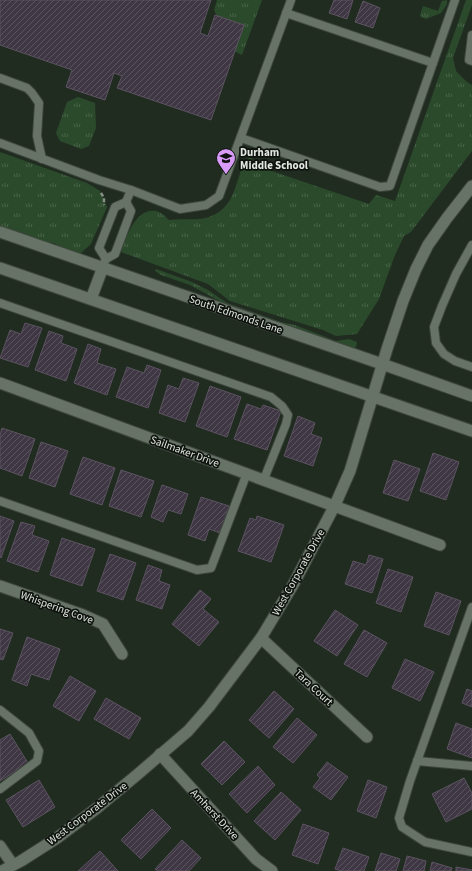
<svg xmlns="http://www.w3.org/2000/svg" width="472" height="871" viewBox="0 0 472 871" font-family="'Source Sans 3',sans-serif">
	<style>
		.grass { fill: url(#grass-tufts) }
		.building { fill: url(#building-hatch); stroke: #5b5360 }
		.lines { fill: none; stroke-linecap: round; stroke-linejoin: round }
		.service-casing { stroke: #3e473e; stroke-width: 10 }
		.minor-casing { stroke: #3e473e; stroke-width: 13 }
		.tertiary-casing { stroke: #3e473e; stroke-width: 13 }
		.secondary-casing { stroke: #3e473e; stroke-width: 13 }
		.path { stroke: #878f86; stroke-width: 2.5; stroke-dasharray: 4 2; stroke-linecap: butt }
		.service { stroke: #677367; stroke-width: 8 }
		.minor { stroke: #677367; stroke-width: 11 }
		.tertiary { stroke: #677367; stroke-width: 11 }
		.secondary { stroke: #677367; stroke-width: 11 }
		.labels { text-anchor: middle; stroke-width: 3.5; stroke-linejoin: round; paint-order: stroke }
		.poi-label { font-size: 11px; font-weight: bold; fill: #e2e8e1; stroke: #0e130e; text-anchor: start }
		.street-label { font-size: 11px; fill: #e2e8e1; stroke: #0e130e }
	</style>
	<defs>
		<pattern id="grass-tufts" width="24" height="20" patternUnits="userSpaceOnUse"><rect width="24" height="20" fill="#2a4a2b"/><path d="M3 7l-1-3M5 7V3M7 7l1-3M15 17l-1-3M17 17v-4M19 17l1-3" fill="none" stroke="#496449"/></pattern>
		<pattern id="building-hatch" width="6" height="6" patternUnits="userSpaceOnUse"><rect width="6" height="6" fill="#3f3743"/><path d="M-1 1l2-2M0 6l6-6M5 7l2-2" fill="none" stroke="#5a545e"/></pattern>
	</defs>
	<rect width="100%" height="100%" fill="#212c21"/>
	<!-- grass -->
	<g class="grass">
		<path d="M217,0H262L242,55L234,51L214,10Z"/>
		<path d="M447,0V4L441,13L426,19L421,17L420,15L423,6L438,11L442,1Z"/>
		<path d="M466,0H472V5L453,58L456,71L467,82L472,85V151L411,232L404,236L395,255L379,299L357,334L336,336L323,330L230,301L208,284L121,252C126,237 136,207 156,211C161,212 165,216 169,220C182,218 196,221 209,217C243,205 232,168 253,154L251,164L369,204L376,195L395,201Z"/>
		<path d="M78,97L95,103L96,128L89,146L81,149L60,141L56,133L67,102Z"/>
		<path d="M0,152L87,183L100,191L107,207L91,244L81,253L70,252L54,243L43,242L0,227Z"/>
		<path d="M156,269L192,282L208,290L227,303L281,322L295,325L336,341L349,339L357,342L356,347L353,349L223,303L190,285L161,275L155,271Z"/>
	</g>
	<!-- building -->
	<g class="building">
		<path d="M0,0H211L200,33L208,36L215,15L244,25L211,120L117,88L122,76L114,73L105,100L66,87L72,70L0,45Z"/>
		<path d="M334,0H353L347,19L329,13Z"/>
		<path d="M363,1L380,8L373,28L355,22Z"/>
		<path d="M25,323L42,328L28,367L0,358L10,330L21,334Z"/>
		<path d="M49,331L63,336L61,343L77,349L66,381L35,370Z"/>
		<path d="M88,344L101,349L97,363L116,369L107,395L74,383Z"/>
		<path d="M147,365L161,370L148,408L116,397L127,367L144,373Z"/>
		<path d="M183,378L199,383L185,422L159,413L168,385L179,389Z"/>
		<path d="M210,386L241,397L227,437L196,426Z"/>
		<path d="M247,404L261,409L263,405L281,411L267,450L234,439Z"/>
		<path d="M298,416L315,423L311,434L322,438L313,466L284,456Z"/>
		<path d="M2,428L35,439L22,476L0,468V435Z"/>
		<path d="M41,442L68,451L55,487L29,478Z"/>
		<path d="M433,453L459,462L446,500L420,491Z"/>
		<path d="M83,457L115,468L102,505L70,494Z"/>
		<path d="M394,460L420,469L408,501L383,493Z"/>
		<path d="M121,470L154,481L141,517L109,506Z"/>
		<path d="M162,485L188,494L181,514L168,510L163,522L151,517Z"/>
		<path d="M201,497L229,506L220,533L209,529L205,541L188,535Z"/>
		<path d="M0,516L14,521L1,558L0,557Z"/>
		<path d="M257,516L284,525L271,562L238,551L250,518L256,520Z"/>
		<path d="M21,522L35,526L32,535L49,541L38,572L7,561Z"/>
		<path d="M62,538L95,549L82,586L50,575Z"/>
		<path d="M110,554L136,563L123,600L97,591Z"/>
		<path d="M369,555L383,559L372,593L345,584L353,561L366,565Z"/>
		<path d="M148,565L162,570L159,581L170,585L162,609L136,600Z"/>
		<path d="M388,569L413,577L401,612L376,603Z"/>
		<path d="M200,590L211,599L203,609L219,622L199,646L172,624Z"/>
		<path d="M436,592L461,601L449,635L424,626Z"/>
		<path d="M335,610L358,625L337,656L314,641Z"/>
		<path d="M0,629L13,633L3,660L0,659Z"/>
		<path d="M364,630L387,643L367,677L344,664Z"/>
		<path d="M27,637L60,649L49,680L31,674L27,686L12,680Z"/>
		<path d="M405,659L434,672L420,701L392,688Z"/>
		<path d="M70,676L96,691L79,721L53,706Z"/>
		<path d="M467,689L472,691V707L462,703Z"/>
		<path d="M274,691L294,709L269,738L249,720Z"/>
		<path d="M106,698L141,718L129,739L94,719Z"/>
		<path d="M297,718L317,735L293,763L273,747Z"/>
		<path d="M456,723L472,729V758L447,749Z"/>
		<path d="M10,734L28,763L0,781V740Z"/>
		<path d="M224,741L245,762L222,785L201,764Z"/>
		<path d="M327,762L348,777L331,800L313,787L320,778L317,775Z"/>
		<path d="M258,766L275,785L247,813L229,794Z"/>
		<path d="M464,778L472,793V809L446,822L432,794Z"/>
		<path d="M39,780L55,807L23,827L6,800Z"/>
		<path d="M368,780L387,787L376,818L357,811Z"/>
		<path d="M281,792L301,810L275,840L254,821Z"/>
		<path d="M152,809L171,828L141,859L121,840Z"/>
		<path d="M303,824L329,833L318,864L292,855Z"/>
		<path d="M182,840L201,858L189,871H158L155,869Z"/>
		<path d="M343,848L369,857L364,871H341L335,869Z"/>
		<path d="M100,851L118,871H78Z"/>
		<path d="M381,853L400,859L396,871H375Z"/>
		<path d="M407,856L426,861L424,871H403Z"/>
		<path d="M432,862L452,868L451,871H430Z"/>
		<path d="M456,867L472,870V871H456Z"/>
	</g>
	<g class="lines">
		<!-- service casing -->
		<g class="service-casing">
			<g id="service">
				<path d="M286,13L433,63"/>
				<path d="M472,35L469,60L472,61"/>
				<path d="M0,78L27,88L32,93L39,103L37,136L42,159"/>
				<path d="M241,138L380,187L390,186L455,0"/>
				<path d="M0,143L99,180L131,190L126,202L115,207L99,248L106,259"/>
				<path d="M131,190L180,209L206,205L219,196L291,0"/>
				<path d="M472,245L456,274L442,306L434,327L436,343L444,354L455,361L472,367"/>
				<path d="M104,263L106,259L115,254L131,211L126,202"/>
				<path d="M0,303L271,397L282,406L288,415L286,424L264,479"/>
				<path d="M0,501L197,570L211,568L247,473"/>
				<path d="M472,607L410,781L399,818L402,827L425,842L472,852"/>
				<path d="M0,710L29,733L39,751L37,761L0,789"/>
				<path d="M417,761L472,766"/>
			</g>
		</g>
		<!-- minor casing -->
		<g class="minor-casing">
			<g id="minor">
				<path d="M0,383L440,545"/>
				<path d="M0,586L83,615L103,624L122,654"/>
				<path d="M261,638L367,737"/>
				<path d="M160,754L256,859L272,871"/>
				<path d="M0,846L13,865"/>
			</g>
		</g>
		<!-- tertiary casing -->
		<g class="tertiary-casing">
			<path id="tertiary" d="M2,871L21,861L57,838L97,808L138,774L188,731L209,707L261,638L293,585L335,505L350,471L387,349L403,301L416,269L428,245L447,218L472,186"/>
		</g>
		<!-- secondary casing -->
		<g class="secondary-casing">
			<g id="secondary">
				<path d="M0,232L382,364L472,396"/>
				<path d="M0,268L472,431"/>
				<path d="M91,299L103,267"/>
			</g>
		</g>
		<!-- path -->
		<path class="path" d="M101,193L104,198V205"/>
		<!-- service -->
		<use href="#service" class="service"/>
		<!-- minor -->
		<use href="#minor" class="minor"/>
		<!-- tertiary -->
		<use href="#tertiary" class="tertiary"/>
		<!-- secondary -->
		<use href="#secondary" class="secondary"/>
	</g>
	<!-- icons -->
	<defs>
		<g id="school-pin" transform="scale(1)"><path d="M0 17L-7.5 6A9.5 9.5 0 1 1 7.5 6Z" fill="#d89bf8" stroke="#0e130e"/><path d="M0-5L7-2L0 1L-7-2ZM-4 1L0 2.5L4 1V4Q0 6-4 4Z" fill="#111"/></g>
	</defs>
	<g fill-rule="evenodd">
		<use href="#school-pin" x="226" y="158"/>
	</g>
	<g class="labels">
		<!-- poi labels -->
		<g class="poi-label">
			<text x="240" y="156">Durham<tspan x="240" dy="13">Middle School</tspan></text>
		</g>
		<!-- street labels -->
		<g class="street-label">
			<text transform="translate(236 314) rotate(19)" y="4">South Edmonds Lane</text>
			<text transform="translate(185 451) rotate(20)" y="4">Sailmaker Drive</text>
			<text transform="translate(298 572) rotate(-61)" y="4">West Corporate Drive</text>
			<text transform="translate(57 607) rotate(20)" y="4">Whispering Cove</text>
			<text transform="translate(314 687) rotate(43)" y="4">Tara Court</text>
			<text transform="translate(87 813) rotate(-37)" y="4">West Corporate Drive</text>
			<text transform="translate(215 814) rotate(47)" y="4">Amherst Drive</text>
		</g>
	</g>
</svg>
